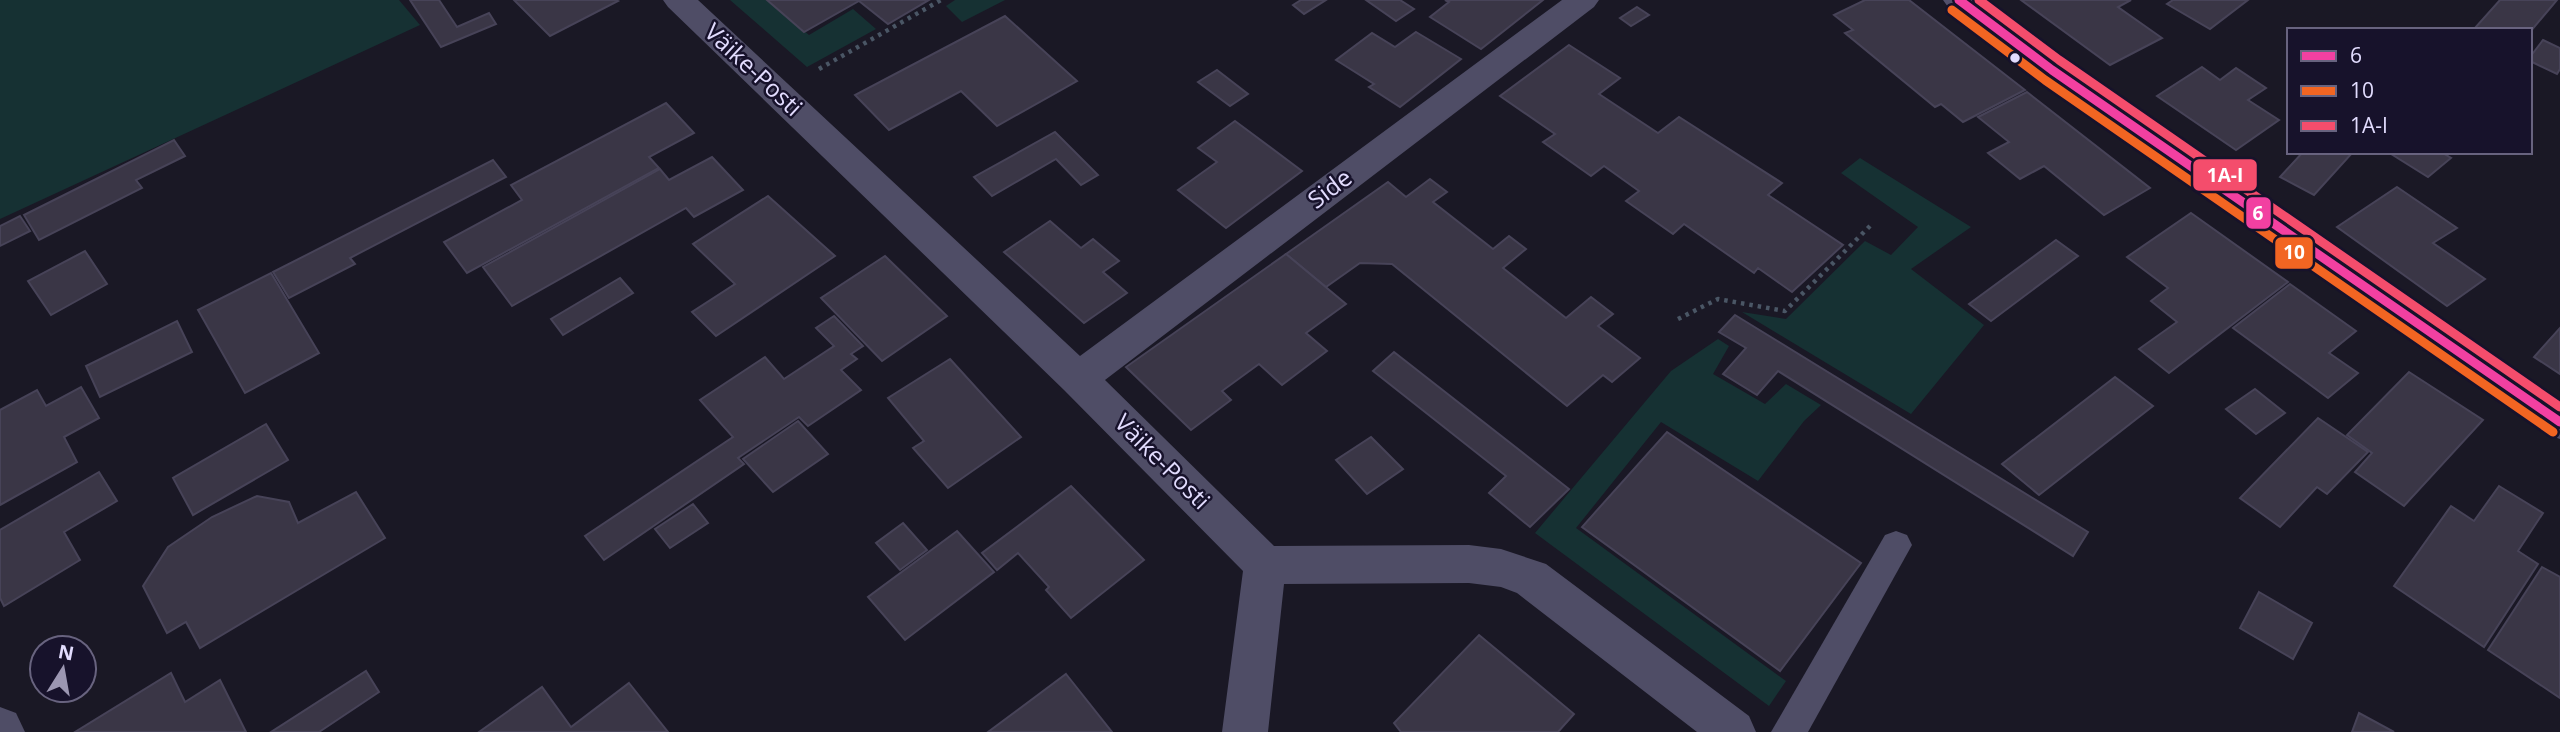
<svg xmlns="http://www.w3.org/2000/svg" width="2560" height="732" viewBox="0 0 2560 732" font-family="'Open Sans',sans-serif">
	<style>
		.green { fill: #163133 }
		.building { fill: #3a3646; stroke: #474358; stroke-width: 2 }
		.lines { fill: none; stroke-linecap: round; stroke-linejoin: round }
		.path { stroke: #4a5665; stroke-width: 4.5; stroke-dasharray: 3.5 5; stroke-linecap: butt }
		.lane { fill: #4f4d66; fill-rule: evenodd }
		.street { fill: #4f4d66; fill-rule: evenodd }
		.secondary { fill: #52506b; fill-rule: evenodd }
		.bus-1-casing { stroke: #17122b; stroke-width: 14 }
		.bus-2-casing { stroke: #17122b; stroke-width: 14 }
		.bus-3-casing { stroke: #17122b; stroke-width: 14 }
		.bus-1 { stroke: #f240a1; stroke-width: 9 }
		.bus-2 { stroke: #f26522; stroke-width: 9 }
		.bus-3 { stroke: #f44d6c; stroke-width: 9 }
		.bus-dot { fill: #e2dcfe; stroke: #17122b; stroke-width: 2.5 }
		.labels { text-anchor: middle; stroke-width: 5; stroke-linejoin: round; paint-order: stroke }
		.street-label { font-size: 24px; fill: #e2dcfe; stroke: #17122b }
		.line-badge { stroke: #17122b; stroke-width: 2.5 }
		.badge-label { font-size: 19px; text-anchor: middle; font-weight: bold; fill: #fff }
	</style>
	<rect width="100%" height="100%" fill="#1a1825"/>
	<!-- green -->
	<g class="green">
		<path d="M0,0H399L420,25L0,219Z"/>
		<path d="M730,0H767L809,35L853,9L876,29L807,67Z"/>
		<path d="M955,0H1005L962,22L946,6Z"/>
		<path d="M1860,158L1971,227L1911,269L1984,325L1911,414L1742,312L1786,319L1865,241L1891,255L1918,227L1841,173Z"/>
		<path d="M1718,339L1729,346L1713,374L1765,404L1786,384L1821,405L1804,421L1758,481L1661,422L1576,528L1786,681L1769,706L1535,533L1671,371Z"/>
	</g>
	<!-- building -->
	<g class="building">
		<path d="M410,0H439L457,27L489,13L496,24L441,47Z"/>
		<path d="M514,0H616L618,1L550,36Z"/>
		<path d="M767,0H929L888,24L859,1L804,32Z"/>
		<path d="M1301,0H1326L1304,14L1293,5Z"/>
		<path d="M1366,0H1400L1414,9L1396,21Z"/>
		<path d="M1445,0H1543L1481,49L1430,17L1449,2Z"/>
		<path d="M1865,0H1909L2025,90L1963,122L1941,104L1935,107L1845,33L1853,30L1834,15Z"/>
		<path d="M2021,0H2131L2118,7L2162,38L2110,65Z"/>
		<path d="M2173,0H2248L2210,29L2167,4Z"/>
		<path d="M2500,0H2557L2530,32V30L2474,29Z"/>
		<path d="M1637,7L1649,15L1631,26L1620,18Z"/>
		<path d="M1005,16L1077,81L997,126L961,91L889,130L855,95Z"/>
		<path d="M1416,32L1461,59L1400,107L1369,87L1374,84L1336,60L1372,33L1395,47Z"/>
		<path d="M2543,40L2560,48V69L2557,74L2530,61V57Z"/>
		<path d="M1569,45L1620,78L1599,94L1658,133L1679,117L1782,183L1768,195L1843,245L1792,292L1758,268L1754,273L1684,224L1673,234L1626,201L1639,191L1604,166L1591,176L1543,142L1555,134L1500,96Z"/>
		<path d="M2202,67L2220,80L2236,68L2266,88L2248,100L2279,120L2236,150L2157,96Z"/>
		<path d="M1217,70L1248,94L1230,106L1198,82Z"/>
		<path d="M2027,92L2150,188L2104,215L2044,166L2020,179L1988,153L2009,142L1978,117Z"/>
		<path d="M666,103L694,133L649,157L659,168L467,273L444,242L522,200L511,185Z"/>
		<path d="M1235,121L1302,171L1226,228L1178,190L1217,162L1198,148Z"/>
		<path d="M1055,132L1098,175L1081,185L1056,159L992,196L974,177Z"/>
		<path d="M174,140L185,156L136,180L142,188L39,240L24,215Z"/>
		<path d="M2303,152H2353L2314,195L2280,177Z"/>
		<path d="M2388,152H2441L2451,158L2428,177Z"/>
		<path d="M712,157L743,190L694,217L686,208L512,306L483,267L660,169L669,180Z"/>
		<path d="M493,160L506,177L350,258L355,264L289,298L273,272Z"/>
		<path d="M1430,179L1447,192L1433,202L1493,249L1509,236L1526,249L1503,268L1566,318L1591,297L1613,314L1598,326L1640,358L1612,382L1603,375L1567,406L1392,264L1360,263L1326,287L1286,254L1388,182L1406,197Z"/>
		<path d="M2397,187L2457,228L2433,243L2485,279L2447,306L2337,227Z"/>
		<path d="M768,196L835,256L716,336L692,312L735,284L693,244Z"/>
		<path d="M2191,213L2288,282L2169,373L2139,349L2177,322L2151,301L2168,288L2127,257Z"/>
		<path d="M20,216L30,231L0,246V226Z"/>
		<path d="M1050,221L1081,248L1093,239L1119,261L1103,272L1127,293L1084,323L1004,252Z"/>
		<path d="M2056,240L2078,256L1991,321L1969,304Z"/>
		<path d="M85,251L107,284L51,315L28,281Z"/>
		<path d="M1286,254L1346,304L1306,333L1327,351L1282,385L1259,364L1222,391L1231,400L1191,430L1126,367Z"/>
		<path d="M885,256L947,316L882,361L821,298Z"/>
		<path d="M271,273L319,353L245,393L198,310Z"/>
		<path d="M620,278L633,293L563,335L551,319Z"/>
		<path d="M2290,284L2356,331L2329,353L2358,373L2328,398L2233,328Z"/>
		<path d="M1735,315L2088,532L2073,556L1778,371L1757,395L1723,374L1746,348L1719,332Z"/>
		<path d="M834,316L863,346L851,354L857,359L841,370L861,390L808,426L799,417L738,458L744,464L604,560L585,536L733,437L700,400L765,357L784,379L834,346L816,328Z"/>
		<path d="M177,321L192,352L100,397L86,366Z"/>
		<path d="M2560,328V374L2534,357Z"/>
		<path d="M1394,352L1569,489L1530,527L1489,493L1506,476L1373,371Z"/>
		<path d="M950,359L1021,437L948,488L913,448L924,441L888,398Z"/>
		<path d="M2409,372L2483,420L2404,506L2355,472L2372,453L2347,435Z"/>
		<path d="M2115,377L2153,406L2039,495L2002,464Z"/>
		<path d="M81,387L99,418L64,437L77,462L0,505V410L37,390L46,406Z"/>
		<path d="M2255,389L2285,413L2256,434L2226,409Z"/>
		<path d="M2318,418L2368,452L2327,494L2317,487L2280,527L2240,498Z"/>
		<path d="M798,421L828,454L773,492L743,459Z"/>
		<path d="M266,424L288,460L193,515L173,478Z"/>
		<path d="M1667,432L1861,563L1780,671L1582,527Z"/>
		<path d="M1371,437L1403,469L1367,494L1336,460Z"/>
		<path d="M99,472L117,501L64,532L80,560L4,606L0,598V530Z"/>
		<path d="M1071,486L1144,560L1071,618L1046,590L1049,587L1018,553L997,570L982,553Z"/>
		<path d="M2499,486L2543,513L2518,551L2538,564L2484,647L2394,586L2451,506L2474,521Z"/>
		<path d="M356,492L385,538L200,648L186,622L167,633L143,586L168,547L212,517L257,496L289,502L298,523Z"/>
		<path d="M693,504L708,523L670,548L655,529Z"/>
		<path d="M903,523L927,550L900,570L876,543Z"/>
		<path d="M957,531L994,572L905,640L868,597Z"/>
		<path d="M2542,567L2560,577V698L2488,650Z"/>
		<path d="M2259,592L2312,623L2293,659L2240,628Z"/>
		<path d="M1479,635L1574,714L1558,732H1401L1394,723Z"/>
		<path d="M366,671L379,692L319,732H271Z"/>
		<path d="M171,673L185,702L220,680L246,732H75Z"/>
		<path d="M1066,674L1112,732H988Z"/>
		<path d="M629,683L668,732H479L542,687L571,727Z"/>
		<path d="M2359,713L2394,732H2352Z"/>
	</g>
	<g class="lines">
		<!-- path -->
		<g class="path">
			<path d="M819,69L941,0"/>
			<path d="M1678,319L1718,299L1785,311L1873,223"/>
		</g>
		<!-- lane -->
		<path class="lane" d="M1896,531L1907,535L1912,545L1808,732H1771L1885,535Z"/>
		<!-- street -->
		<g class="street">
			<path d="M663,0H698L1080,356L1562,0H1599L1594,7L1105,380L1274,546L1469,545L1501,549L1546,564L1749,716L1756,732H1697L1517,593L1501,587L1469,583L1284,584L1268,732H1222L1243,571L1064,390L668,7Z"/>
			<path d="M0,707L16,713L25,732H0Z"/>
		</g>
		<!-- secondary -->
		<path class="secondary" d="M1943,0H1980L2064,62L2560,401V439L2546,434L2040,78L1948,7Z"/>
		<!-- bus-1 casing -->
		<g class="bus-1-casing">
			<path id="bus-1" d="M1959,0L2052,70L2560,422"/>
		</g>
		<!-- bus-2 casing -->
		<g class="bus-2-casing">
			<path id="bus-2" d="M1952,10L2045,80L2553,432"/>
		</g>
		<!-- bus-3 casing -->
		<g class="bus-3-casing">
			<path id="bus-3" d="M1979,0L2059,60L2560,407"/>
		</g>
		<!-- bus-1 -->
		<use href="#bus-1" class="bus-1"/>
		<!-- bus-2 -->
		<use href="#bus-2" class="bus-2"/>
		<!-- bus-3 -->
		<use href="#bus-3" class="bus-3"/>
	</g>
	<!-- markers -->
	<circle class="bus-dot" cx="2015" cy="58" r="6"/>
	<g class="labels">
		<!-- street labels -->
		<g class="street-label">
			<text transform="translate(753 70) rotate(43)" y="8">Väike-Posti</text>
			<text transform="translate(1330 189) rotate(-37)" y="8">Side</text>
			<text transform="translate(1162 462) rotate(45)" y="8">Väike-Posti</text>
		</g>
	</g>
	<g class="line-badge">
		<rect x="2192" y="158" width="66" height="34" rx="7" fill="#f44d6c"/>
		<rect x="2245" y="196" width="27" height="34" rx="7" fill="#f240a1"/>
		<rect x="2274" y="236" width="40" height="34" rx="7" fill="#f26522"/>
	</g>
	<g class="badge-label">
		<text x="2225" y="182">1A-I</text>
		<text x="2258" y="220">6</text>
		<text x="2294" y="259">10</text>
	</g>
	<!-- legend -->
	<rect x="2287" y="28" width="245" height="126" fill="#17122b" stroke="#68637f" stroke-width="2"/>
	<rect x="2301" y="51" width="35" height="10" fill="#f240a1" stroke="#68637f" stroke-width="2"/>
	<text x="2350" y="63" font-size="21" fill="#e2dcfe">6</text>
	<rect x="2301" y="86" width="35" height="10" fill="#f26522" stroke="#68637f" stroke-width="2"/>
	<text x="2350" y="98" font-size="21" fill="#e2dcfe">10</text>
	<rect x="2301" y="121" width="35" height="10" fill="#f44d6c" stroke="#68637f" stroke-width="2"/>
	<text x="2350" y="133" font-size="21" fill="#e2dcfe">1A-I</text>
	<!-- north arrow -->
	<g transform="translate(63 669) rotate(11)"><circle r="33" fill="#17122b" stroke="#68637f" stroke-width="2"/>
	<path d="M0-5L12 26L0 18L-12 26Z" fill="#9c97b2"/>
	<text y="-10" font-size="19" font-weight="bold" text-anchor="middle" fill="#e2dcfe">N</text>
	</g>
</svg>
